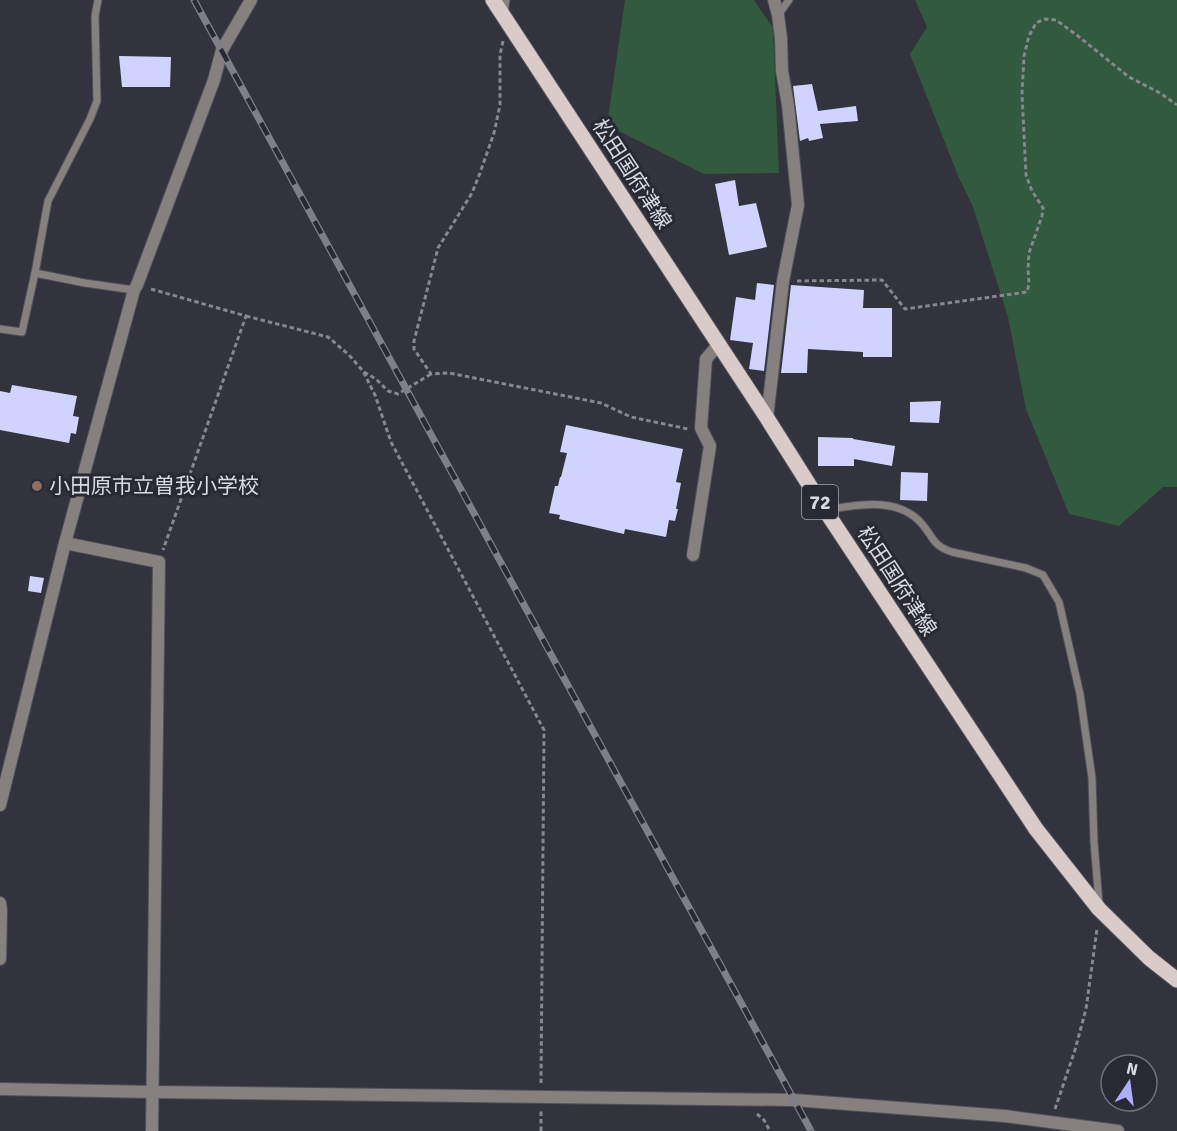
<svg xmlns="http://www.w3.org/2000/svg" width="1177" height="1131" viewBox="0 0 1177 1131" font-family="Signika,'Noto Sans JP',sans-serif">
	<style>
		.green { fill: #315a3e }
		.building { fill: #cfd3fe }
		.lines { fill: none; stroke-linecap: round; stroke-linejoin: round }
		.lane-casing { stroke: #50515b; stroke-width: 9 }
		.street-casing { stroke: #50515b; stroke-width: 14 }
		.primary-casing { stroke: #50515b; stroke-width: 17 }
		.path { stroke: #86878f; stroke-width: 3; stroke-dasharray: 4.5 3; stroke-linecap: butt }
		.lane { stroke: #86807f; stroke-width: 7 }
		.street { stroke: #86807f; stroke-width: 12 }
		.primary { stroke: #d9cbc9; stroke-width: 15 }
		.rail-casing { stroke: #7e7f87; stroke-width: 7 }
		.rail { stroke: #282933; stroke-width: 4.5; stroke-dasharray: 14; stroke-linecap: butt }
		.education-dot { fill: #8d6e63; stroke: #282933; stroke-width: 2 }
		.labels { text-anchor: middle; stroke-width: 6; stroke-linejoin: round; paint-order: stroke }
		.shield { fill: #282933; stroke: #a4a5ad; stroke-width: 1.5 }
		.shield-label { font-size: 20px; font-weight: bold; fill: #d9dae1 }
		.street-label { font-size: 21px; fill: #d9dae1; stroke: #282933 }
		.poi-label { font-size: 21px; fill: #d9dae1; stroke: #282933; text-anchor: start }
	</style>
	<rect width="100%" height="100%" fill="#32333d"/>
	<!-- green -->
	<g class="green">
		<path d="M625,0H754L773,28L779,173L704,174L607,125Z"/>
		<path d="M915,0H1177V487H1163L1119,526L1069,514L1026,409L1008,317L973,207L959,178L910,54L927,27Z"/>
	</g>
	<!-- building -->
	<g class="building">
		<path d="M119,56L171,57L170,87H122Z"/>
		<path d="M812,84L818,111L856,106L858,121L820,124L823,138L809,141L808,138L800,141L793,86Z"/>
		<path d="M735,180L739,206L756,203L767,247L729,255L715,184Z"/>
		<path d="M757,283L774,285L764,371L749,369L753,343L730,340L736,297L755,300Z"/>
		<path d="M791,285L864,290L863,308H892V357H863V352L808,349L807,373H781Z"/>
		<path d="M12,385L77,396L73,416L79,417L76,434L71,433L69,443L0,430V391L10,393Z"/>
		<path d="M941,401L939,423L910,422V402Z"/>
		<path d="M566,425L683,449L676,482L681,483L676,509H678L675,521L669,520L666,537L625,529L624,534L559,519L560,515L549,513L555,486H558L560,477H561L567,453L560,452Z"/>
		<path d="M818,437L853,438V439L895,446L892,466L854,459V466H818Z"/>
		<path d="M901,472L928,473L927,501L900,500Z"/>
		<path d="M30,576L44,578L41,593L28,591Z"/>
	</g>
	<g class="lines">
		<!-- lane casing -->
		<g class="lane-casing">
			<g id="lane">
				<path d="M504,14L506,0"/>
				<path d="M778,15L789,0"/>
				<path d="M35,273L85,283L134,290"/>
				<path d="M0,329L22,332L35,273L48,201L90,119L97,101L95,16L98,0"/>
				<path d="M825,510C857,505 898,496 922,524C934,538 932,545 952,552L1026,568L1043,575L1059,602L1080,694L1092,778L1094,842L1099,903"/>
			</g>
		</g>
		<!-- street casing -->
		<g class="street-casing">
			<g id="street">
				<path d="M767,418L783,281L798,205L788,105L782,71L781,38L778,15L774,0"/>
				<path d="M65,543L159,562L152,1131"/>
				<path d="M693,555L710,446L701,428L706,359L718,345"/>
				<path d="M0,805L65,543L134,290L137,285L214,80L222,50L251,0"/>
				<path d="M0,903L1,910L0,959"/>
				<path d="M0,1089L153,1092L794,1100L1005,1116L1118,1131"/>
			</g>
		</g>
		<!-- primary casing -->
		<g class="primary-casing">
			<path id="primary" d="M493,0L767,418L825,510L1036,829L1099,909L1149,958L1177,980"/>
		</g>
		<!-- path -->
		<g class="path">
			<path d="M503,41L500,55V105L494,133L480,173L472,193L438,248L414,341V349L431,374L449,373L601,403L631,417L688,429"/>
			<path d="M797,281L882,280L905,309L1027,292L1029,284L1028,269L1029,253L1042,216L1043,208L1032,191L1026,175L1022,94L1024,56L1029,36L1036,23L1045,19L1056,20L1078,36L1129,77L1160,93L1177,105"/>
			<path d="M151,289L246,316L163,550"/>
			<path d="M246,316L328,337L349,355L363,371L375,395L391,442L544,730L541,1083"/>
			<path d="M364,372L376,379L388,391L398,394L431,374"/>
			<path d="M1055,1109L1075,1050L1086,1009L1097,929"/>
			<path d="M757,1114L764,1120L770,1131"/>
			<path d="M541,1131V1111"/>
		</g>
		<!-- lane -->
		<use href="#lane" class="lane"/>
		<!-- street -->
		<use href="#street" class="street"/>
		<!-- primary -->
		<use href="#primary" class="primary"/>
		<!-- rail casing -->
		<g class="rail-casing">
			<path id="rail" d="M194,0L811,1131"/>
		</g>
		<!-- rail -->
		<use href="#rail" class="rail"/>
	</g>
	<!-- markers -->
	<circle class="education-dot" cx="37" cy="486" r="6"/>
	<g class="labels">
		<!-- shield labels -->
		<rect class="shield" x="802" y="485" width="36" height="34" rx="4.5"/>
		<g class="shield-label">
			<text x="820" y="509">72</text>
		</g>
		<!-- street labels -->
		<g class="street-label">
			<text transform="translate(632 174) rotate(57)" y="7">松田国府津線</text>
			<text transform="translate(897 581) rotate(57)" y="7">松田国府津線</text>
		</g>
		<!-- poi labels -->
		<g class="poi-label">
			<text x="49" y="493">小田原市立曽我小学校</text>
		</g>
	</g>
	<!-- north arrow -->
	<g transform="translate(1129 1083) rotate(13)"><circle r="28" fill="#282933" stroke="#6f7079" stroke-width="1.5"/>
	<path d="M0-4.5L10 22L0 15L-10 22Z" fill="#aeaefb"/>
	<text y="-9" font-size="16" font-weight="bold" text-anchor="middle" fill="#d9dae1">N</text>
	</g>
</svg>
